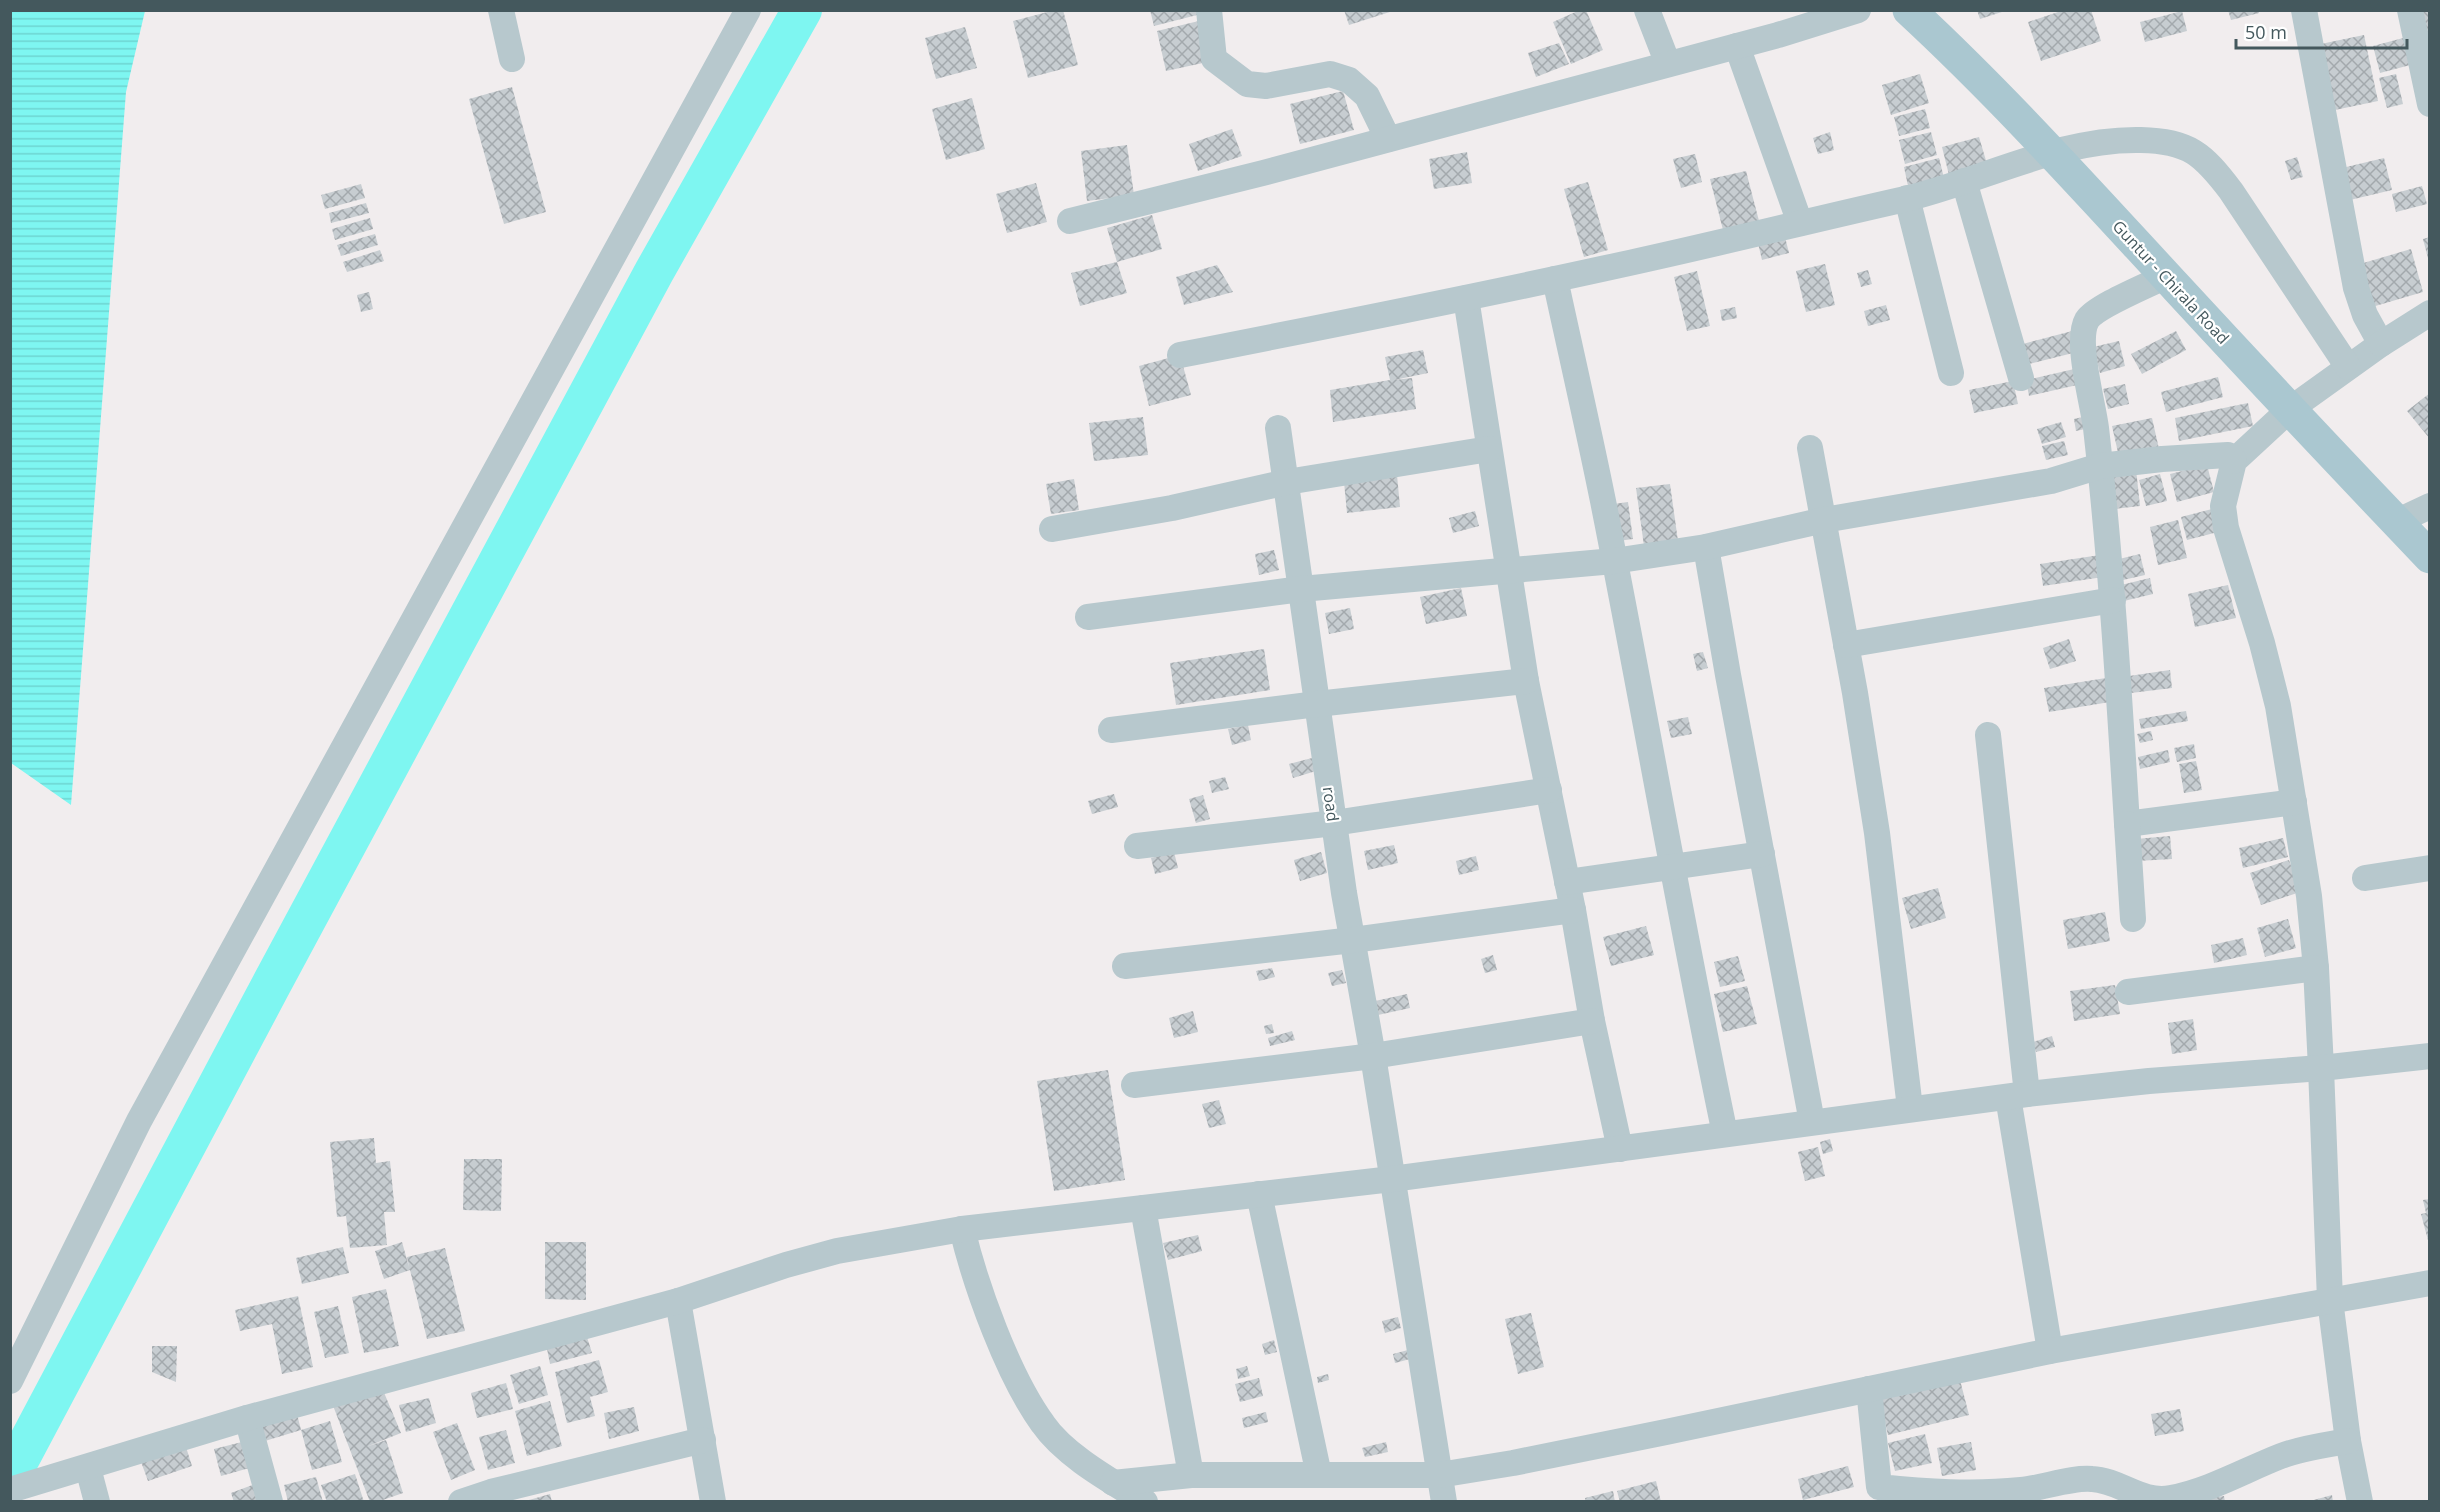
<svg xmlns="http://www.w3.org/2000/svg" width="2440" height="1512" viewBox="0 0 2440 1512" font-family="'Open Sans',sans-serif">
	<style>
		.water { fill: url(#water-rules) }
		.lines { fill: none; stroke-linecap: round; stroke-linejoin: round }
		.river { stroke: #7ef6f1; stroke-width: 40 }
		.building { fill: url(#building-cross-hatch) }
		.minor { stroke: #b7c8cd; stroke-width: 26 }
		.major { stroke: #aac7d0; stroke-width: 33 }
		.labels { text-anchor: middle; stroke-width: 4.5; stroke-linejoin: round; paint-order: stroke }
		.street-label { font-size: 16px; fill: #44585d; stroke: #fff }
	</style>
	<defs>
		<pattern id="water-rules" width="6" height="5" patternUnits="userSpaceOnUse" patternTransform="scale(1.5)"><rect width="6" height="5" fill="#7ef6f1"/><path d="M0 2.5h6" fill="none" stroke="#6ed5d1"/></pattern>
		<pattern id="building-cross-hatch" width="8" height="8" patternUnits="userSpaceOnUse" patternTransform="scale(1.5)"><rect width="8" height="8" fill="#c7cdd1"/><path d="M0 0l8 8M0 8l8-8" fill="none" stroke="#a3a9ad"/></pattern>
	</defs>
	<rect width="100%" height="100%" fill="#f1edee"/>
	<!-- water -->
	<path class="water" d="M11,10L145,11L126,92L71,805L11,763Z"/>
	<g class="lines">
		<!-- river -->
		<path class="river" d="M10,1477L270,987L654,272L802,10"/>
	</g>
	<!-- building -->
	<g class="building">
		<path d="M1055,10H1063L1078,65L1028,78L1013,21Z"/>
		<path d="M1150,10H1200L1201,14L1154,26Z"/>
		<path d="M1344,10H1393V11L1349,25Z"/>
		<path d="M1580,10H1586L1603,50L1571,64L1553,22Z"/>
		<path d="M1977,10H2005V11L1980,19Z"/>
		<path d="M2064,10H2091L2101,41L2041,61L2028,22Z"/>
		<path d="M2228,10H2259V13L2231,20Z"/>
		<path d="M2415,10H2430V32L2421,34Z"/>
		<path d="M2182,11L2187,31L2145,42L2140,22Z"/>
		<path d="M1203,20L1212,61L1166,71L1157,31Z"/>
		<path d="M965,27L977,68L936,79L925,38Z"/>
		<path d="M2364,35L2378,101L2330,111L2316,45Z"/>
		<path d="M2407,37L2414,64L2380,73L2373,46Z"/>
		<path d="M1559,43L1569,64L1536,77L1528,53Z"/>
		<path d="M1920,74L1929,103L1891,115L1882,85Z"/>
		<path d="M2396,74L2403,104L2387,108L2379,78Z"/>
		<path d="M512,87L546,212L504,224L469,99Z"/>
		<path d="M1343,91L1354,130L1300,144L1290,104Z"/>
		<path d="M972,98L985,149L946,160L932,109Z"/>
		<path d="M1925,109L1930,128L1899,136L1894,117Z"/>
		<path d="M1232,129L1242,156L1198,171L1189,144Z"/>
		<path d="M1830,132L1834,150L1818,154L1813,138Z"/>
		<path d="M1931,132L1937,155L1905,164L1899,140Z"/>
		<path d="M1979,137L1987,164L1949,175L1942,147Z"/>
		<path d="M1127,145L1134,195L1087,201L1081,151Z"/>
		<path d="M1467,152L1472,183L1434,189L1429,159Z"/>
		<path d="M1695,154L1702,182L1681,188L1673,159Z"/>
		<path d="M2297,157L2303,177L2291,180L2285,161Z"/>
		<path d="M1939,158L1944,178L1908,186L1904,167Z"/>
		<path d="M2384,158L2392,190L2350,200L2342,168Z"/>
		<path d="M1746,171L1759,221L1723,230L1710,179Z"/>
		<path d="M1588,182L1608,250L1584,257L1564,189Z"/>
		<path d="M1036,183L1047,222L1007,233L996,194Z"/>
		<path d="M361,184L365,198L325,209L321,195Z"/>
		<path d="M2422,186L2427,204L2396,212L2392,194Z"/>
		<path d="M366,203L369,213L331,223L329,213Z"/>
		<path d="M1152,215L1162,249L1117,262L1107,228Z"/>
		<path d="M370,218L373,229L335,240L332,229Z"/>
		<path d="M1784,233L1789,253L1762,260L1757,239Z"/>
		<path d="M375,234L378,245L341,256L337,245Z"/>
		<path d="M2430,237V262H2429L2423,239Z"/>
		<path d="M2411,249L2423,292L2372,307L2360,264Z"/>
		<path d="M380,250L384,261L347,272L343,262Z"/>
		<path d="M1117,262L1127,293L1080,306L1071,273Z"/>
		<path d="M1825,264L1835,305L1806,312L1796,271Z"/>
		<path d="M1217,265L1233,292L1184,305L1176,277Z"/>
		<path d="M1868,270L1872,284L1861,287L1857,273Z"/>
		<path d="M1697,271L1710,326L1687,331L1674,277Z"/>
		<path d="M369,292L373,309L361,312L357,295Z"/>
		<path d="M1886,305L1890,320L1868,326L1864,311Z"/>
		<path d="M1735,307L1737,318L1722,321L1720,310Z"/>
		<path d="M2076,330L2081,351L2025,365L2019,345Z"/>
		<path d="M2176,331L2186,350L2142,374L2131,354Z"/>
		<path d="M2119,341L2125,366L2100,373L2093,347Z"/>
		<path d="M1423,350L1428,373L1394,380L1412,378L1416,409L1333,422L1330,390L1390,380L1385,357Z"/>
		<path d="M1180,355L1191,395L1149,406L1139,366Z"/>
		<path d="M2083,367L2086,383L2029,396L2026,380Z"/>
		<path d="M2218,377L2223,397L2166,412L2161,392Z"/>
		<path d="M2013,381L2018,404L1974,413L1969,390Z"/>
		<path d="M2125,384L2129,404L2108,409L2103,389Z"/>
		<path d="M2430,393V439L2407,411Z"/>
		<path d="M2248,403L2253,426L2179,441L2175,418Z"/>
		<path d="M2091,415L2094,427L2076,431L2074,419Z"/>
		<path d="M1143,417L1148,455L1094,461L1089,423Z"/>
		<path d="M2152,418L2159,449L2119,457L2112,426Z"/>
		<path d="M2061,422L2066,437L2042,444L2037,429Z"/>
		<path d="M2064,441L2068,455L2046,460L2042,446Z"/>
		<path d="M2207,465L2214,492L2177,502L2170,474Z"/>
		<path d="M2136,469L2140,506L2114,509L2110,472Z"/>
		<path d="M2160,474L2167,501L2146,506L2139,480Z"/>
		<path d="M1397,475L1400,507L1347,513L1344,482Z"/>
		<path d="M1074,479L1079,510L1051,514L1046,484Z"/>
		<path d="M1670,484L1678,541L1644,546L1636,488Z"/>
		<path d="M1628,502L1633,539L1618,541L1614,504Z"/>
		<path d="M2212,509L2218,532L2187,540L2181,517Z"/>
		<path d="M1475,511L1479,526L1453,533L1449,518Z"/>
		<path d="M2178,520L2187,558L2158,565L2150,527Z"/>
		<path d="M1274,550L1279,570L1259,575L1255,554Z"/>
		<path d="M2140,554L2145,575L2123,580L2119,559Z"/>
		<path d="M2100,555L2103,577L2043,586L2040,564Z"/>
		<path d="M2150,578L2153,594L2124,601L2121,585Z"/>
		<path d="M2228,585L2236,618L2195,627L2188,594Z"/>
		<path d="M1461,588L1467,616L1426,624L1420,597Z"/>
		<path d="M1350,608L1354,629L1329,634L1325,613Z"/>
		<path d="M2069,639L2076,661L2050,669L2043,648Z"/>
		<path d="M1264,649L1270,690L1176,705L1170,663Z"/>
		<path d="M1703,652L1708,668L1697,671L1693,654Z"/>
		<path d="M2170,670L2172,688L2131,693L2129,676Z"/>
		<path d="M2112,677L2116,701L2049,712L2044,688Z"/>
		<path d="M2186,711L2188,721L2141,729L2139,719Z"/>
		<path d="M1688,717L1692,734L1671,738L1667,721Z"/>
		<path d="M1248,725L1251,740L1232,745L1228,729Z"/>
		<path d="M2151,731L2153,740L2140,743L2137,734Z"/>
		<path d="M2194,744L2196,758L2177,762L2174,748Z"/>
		<path d="M2168,750L2170,762L2140,769L2138,757Z"/>
		<path d="M1312,758L1316,771L1293,778L1289,764Z"/>
		<path d="M2196,761L2202,790L2184,793L2179,764Z"/>
		<path d="M1225,777L1229,789L1212,793L1209,781Z"/>
		<path d="M1114,794L1118,807L1092,814L1088,801Z"/>
		<path d="M1203,795L1210,819L1196,823L1189,799Z"/>
		<path d="M2170,836L2172,859L2137,861L2136,839Z"/>
		<path d="M2283,838L2288,857L2243,868L2239,848Z"/>
		<path d="M1394,845L1398,863L1368,870L1364,851Z"/>
		<path d="M1174,852L1178,868L1155,874L1151,858Z"/>
		<path d="M1321,852L1327,873L1300,881L1294,860Z"/>
		<path d="M1476,856L1479,870L1459,875L1456,861Z"/>
		<path d="M2289,860L2300,892L2261,905L2250,873Z"/>
		<path d="M1938,888L1946,918L1911,929L1902,898Z"/>
		<path d="M2105,912L2110,941L2068,949L2063,920Z"/>
		<path d="M2288,919L2296,948L2265,957L2257,928Z"/>
		<path d="M1646,926L1654,955L1611,966L1603,937Z"/>
		<path d="M2243,938L2247,955L2214,963L2211,945Z"/>
		<path d="M1493,955L1497,970L1485,973L1481,959Z"/>
		<path d="M1738,956L1745,981L1720,987L1714,962Z"/>
		<path d="M1272,968L1275,977L1259,981L1256,971Z"/>
		<path d="M1342,970L1346,983L1332,986L1328,973Z"/>
		<path d="M2115,985L2120,1014L2074,1021L2070,991Z"/>
		<path d="M1747,986L1757,1024L1723,1032L1714,994Z"/>
		<path d="M1407,994L1410,1008L1378,1015L1375,1001Z"/>
		<path d="M1193,1011L1198,1032L1174,1038L1169,1018Z"/>
		<path d="M2193,1019L2197,1050L2172,1054L2168,1023Z"/>
		<path d="M1272,1024L1274,1033L1266,1034L1264,1026Z"/>
		<path d="M1292,1031L1295,1040L1270,1046L1268,1038Z"/>
		<path d="M2052,1036L2055,1047L2036,1052L2033,1042Z"/>
		<path d="M1108,1070L1125,1180L1054,1191L1037,1081Z"/>
		<path d="M1219,1100L1226,1124L1209,1128L1202,1104Z"/>
		<path d="M374,1138L376,1163L390,1161L395,1212H384L387,1245L350,1248L346,1216L337,1217L330,1142Z"/>
		<path d="M1830,1139L1833,1151L1823,1154L1820,1142Z"/>
		<path d="M1818,1147L1825,1176L1805,1181L1798,1152Z"/>
		<path d="M464,1159H502L501,1211L463,1210Z"/>
		<path d="M2430,1199V1244H2429L2421,1214L2426,1213L2423,1200Z"/>
		<path d="M1198,1235L1202,1251L1168,1260L1163,1243Z"/>
		<path d="M402,1242L409,1267L407,1257L445,1248L465,1331L427,1339L410,1270L384,1279L375,1251Z"/>
		<path d="M545,1242H586V1300L545,1299Z"/>
		<path d="M343,1247L349,1273L302,1284L296,1258Z"/>
		<path d="M386,1289L399,1346L364,1353L352,1297Z"/>
		<path d="M298,1296L313,1367L282,1374L272,1324L240,1331L235,1310Z"/>
		<path d="M338,1306L349,1353L325,1358L314,1312Z"/>
		<path d="M1531,1313L1544,1367L1518,1374L1505,1319Z"/>
		<path d="M1398,1317L1401,1328L1385,1333L1382,1321Z"/>
		<path d="M586,1334L592,1353L550,1364L546,1344Z"/>
		<path d="M1274,1340L1277,1352L1265,1355L1262,1344Z"/>
		<path d="M152,1346H177L176,1382L152,1372Z"/>
		<path d="M1408,1350L1410,1359L1395,1363L1393,1354Z"/>
		<path d="M599,1360L608,1392L590,1397L595,1416L567,1423L555,1372Z"/>
		<path d="M540,1366L548,1395L519,1404L510,1375Z"/>
		<path d="M1247,1366L1250,1376L1238,1379L1236,1369Z"/>
		<path d="M1328,1374L1329,1380L1318,1383L1317,1377Z"/>
		<path d="M1959,1376L1969,1415L1888,1435L1878,1395Z"/>
		<path d="M1259,1378L1263,1396L1240,1402L1235,1384Z"/>
		<path d="M380,1383L401,1433L366,1447L386,1440L403,1493L377,1502H370L332,1403Z"/>
		<path d="M506,1383L513,1409L477,1418L471,1393Z"/>
		<path d="M429,1398L436,1423L406,1432L399,1405Z"/>
		<path d="M550,1401L562,1446L527,1456L515,1411Z"/>
		<path d="M634,1407L639,1431L609,1439L604,1413Z"/>
		<path d="M2180,1409L2184,1431L2155,1436L2151,1414Z"/>
		<path d="M296,1410L301,1430L330,1421L342,1462L312,1470L301,1430L265,1441L259,1421Z"/>
		<path d="M1266,1412L1268,1422L1244,1428L1242,1418Z"/>
		<path d="M457,1423L475,1470L451,1480L433,1432Z"/>
		<path d="M506,1430L515,1463L488,1470L479,1437Z"/>
		<path d="M1925,1434L1932,1463L1895,1471L1888,1443Z"/>
		<path d="M246,1441L253,1467L221,1476L214,1449Z"/>
		<path d="M1386,1442L1388,1452L1365,1457L1362,1448Z"/>
		<path d="M1971,1442L1976,1470L1942,1476L1937,1448Z"/>
		<path d="M185,1444L192,1466L148,1481L140,1459Z"/>
		<path d="M1848,1466L1854,1487L1803,1500L1798,1479Z"/>
		<path d="M355,1474L364,1502H327L321,1485Z"/>
		<path d="M316,1477L323,1502H288L284,1485Z"/>
		<path d="M1656,1481L1661,1502H1620L1617,1491Z"/>
		<path d="M255,1484L262,1502H234L231,1493Z"/>
		<path d="M1613,1491L1615,1502H1586L1585,1498Z"/>
		<path d="M550,1494L552,1502H530L529,1500Z"/>
		<path d="M2332,1495L2333,1502H2310V1501Z"/>
		<path d="M2224,1496L2225,1502H2204L2203,1499Z"/>
	</g>
	<g class="lines">
		<!-- minor -->
		<g class="minor">
			<path d="M501,10L512,59"/>
			<path d="M1209,10L1214,59L1247,84L1266,86L1330,74L1349,80L1367,96L1388,139"/>
			<path d="M1647,10L1668,64"/>
			<path d="M2304,10L2356,288L2365,315L2381,344L2289,410L2234,461L2223,506L2226,528L2262,643L2278,706L2309,896L2316,968L2321,1068L2330,1300L2348,1441L2360,1502"/>
			<path d="M2410,10L2430,104"/>
			<path d="M1737,46L1800,223"/>
			<path d="M1964,181L2021,378"/>
			<path d="M1907,198L1951,373"/>
			<path d="M1070,221L1263,173L1778,35L1858,10"/>
			<path d="M2166,276C2149,285 2096,306 2087,320C2075,341 2093,403 2096,428C2111,560 2119,692 2127,824L2294,802"/>
			<path d="M1555,279C1571,353 1588,427 1603,501C1645,712 1681,924 1725,1134"/>
			<path d="M1466,298L1526,681L1573,910L1592,1021L1620,1149"/>
			<path d="M2381,344L2430,313"/>
			<path d="M1180,355C1323,327 1465,299 1606,268C1705,247 1803,222 1901,200C1980,182 2058,138 2141,140C2189,141 2203,154 2231,191L2348,367"/>
			<path d="M1278,428L1344,893L1373,1056L1444,1502"/>
			<path d="M1810,448L1855,693L1877,833L1910,1108"/>
			<path d="M2396,522L2430,506"/>
			<path d="M1052,529L1172,508L1287,482L1489,449"/>
			<path d="M1706,547L1728,675L1812,1122"/>
			<path d="M1088,617L1301,589L1614,561L1706,547L1824,520L2051,481L2100,466L2162,459L2228,455L2234,461"/>
			<path d="M1846,645L2113,600"/>
			<path d="M1111,730L1317,704L1526,681"/>
			<path d="M1988,735L2027,1094"/>
			<path d="M2127,824L2133,919"/>
			<path d="M1137,846L1334,823L1549,790"/>
			<path d="M2365,878L2430,868"/>
			<path d="M1567,882L1762,854"/>
			<path d="M1125,966L1353,940L1573,910"/>
			<path d="M2128,992L2316,968"/>
			<path d="M1134,1085L1373,1056L1592,1021"/>
			<path d="M2008,1097L2050,1351"/>
			<path d="M1259,1194L1319,1475"/>
			<path d="M1143,1208L1191,1475"/>
			<path d="M962,1229C976,1287 1008,1376 1043,1424C1065,1456 1113,1482 1145,1502"/>
			<path d="M678,1301L713,1502"/>
			<path d="M10,1381L139,1121L748,10"/>
			<path d="M1869,1389L1879,1487C1927,1492 1973,1495 2021,1490C2043,1488 2072,1477 2092,1479C2120,1480 2141,1504 2171,1498C2209,1491 2245,1470 2281,1456C2302,1448 2326,1445 2348,1441"/>
			<path d="M247,1418L270,1502"/>
			<path d="M88,1468L97,1502"/>
			<path d="M1113,1483L1191,1475H1439L1513,1463L1666,1432L2050,1351L2430,1283"/>
			<path d="M10,1490L247,1418L678,1301L786,1265L837,1251L962,1229L1392,1179L2027,1094L2149,1081L2321,1068L2430,1056"/>
			<path d="M461,1502L491,1492L703,1440"/>
		</g>
		<!-- major -->
		<path class="major" d="M1909,10C2004,98 2090,194 2177,288C2261,379 2345,468 2430,557"/>
	</g>
	<g class="labels">
		<!-- street labels -->
		<g class="street-label">
			<text transform="translate(2171 282) rotate(47)" y="6">Guntur - Chirala Road</text>
			<text transform="translate(1331 804) rotate(82)" y="6">road</text>
		</g>
	</g>
	<!-- border -->
	<rect width="2440" height="1512" fill="none" stroke="#44585d" stroke-width="24"/>
	<!-- scale -->
	<path d="M2236 39v9h171v-9" fill="none" stroke="#44585d" stroke-width="3"/>
	<text x="2245" y="39" font-size="18" fill="#44585d" stroke="#ffffff" stroke-width="4.5" paint-order="stroke">50 m</text>
</svg>
